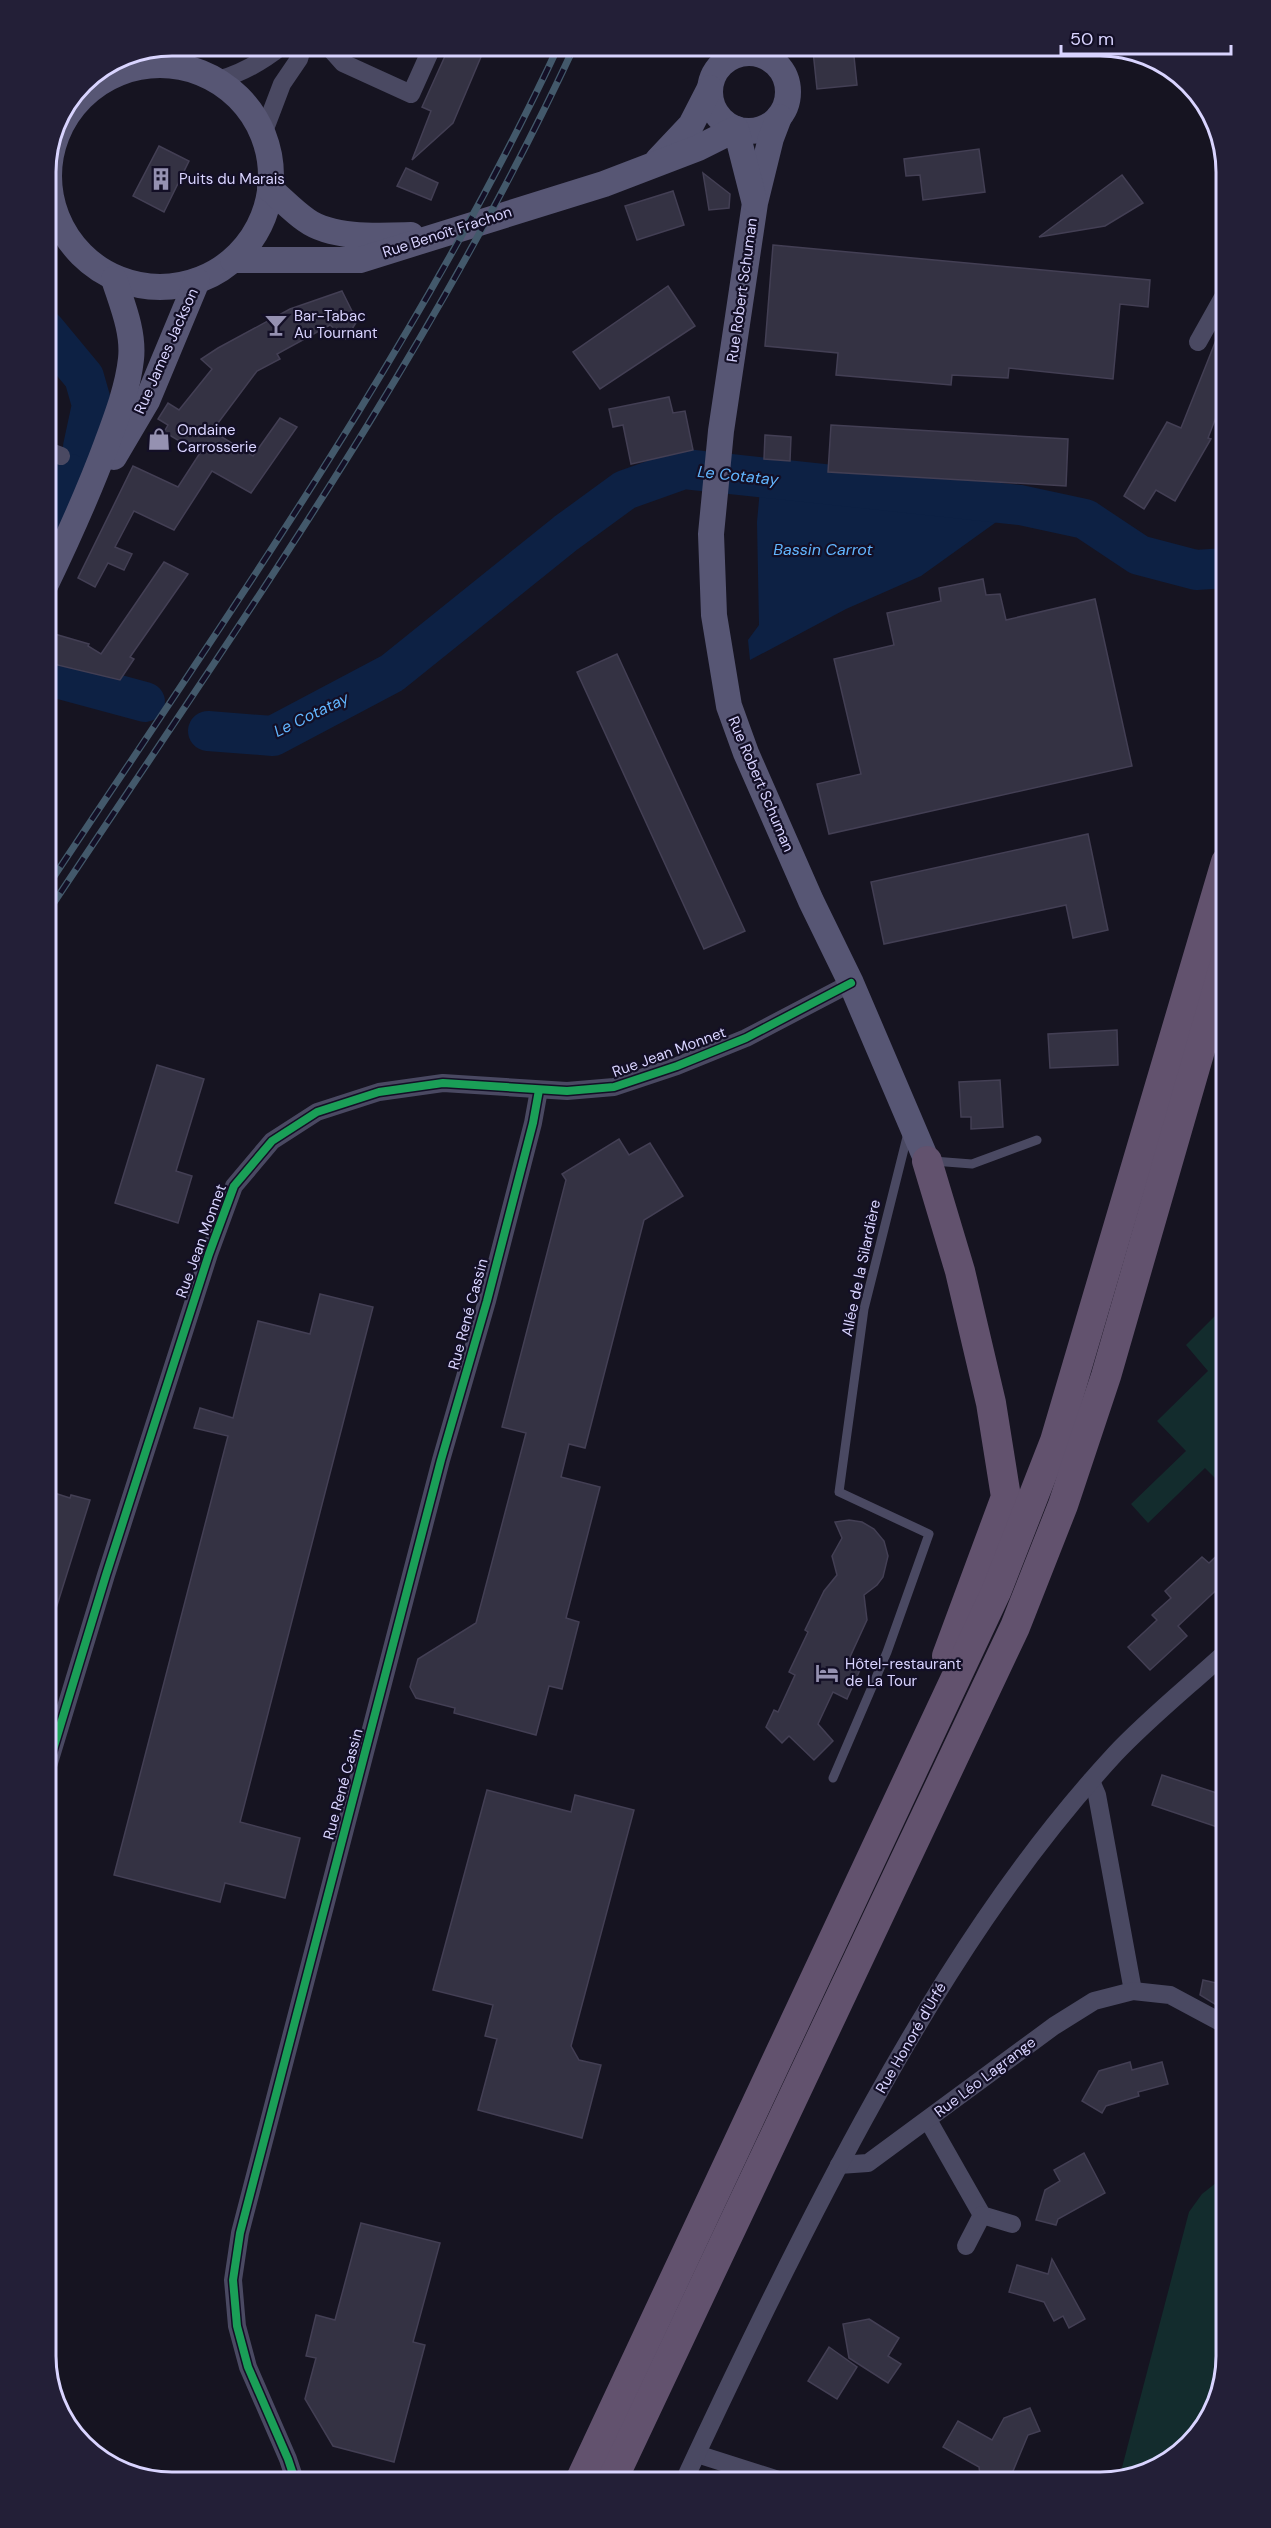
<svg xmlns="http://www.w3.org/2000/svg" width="1271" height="2528" viewBox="0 0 1271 2528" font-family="'DM Sans',sans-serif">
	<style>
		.green { fill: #132c2d }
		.water { fill: #0d2144 }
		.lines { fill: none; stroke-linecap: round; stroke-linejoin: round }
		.river { stroke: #0d2144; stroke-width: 40 }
		.building { fill: #343243; stroke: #433f54; stroke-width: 1.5 }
		.service { stroke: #4a4962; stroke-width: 9 }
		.minor { stroke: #4a4962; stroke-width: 18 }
		.secondary { stroke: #575674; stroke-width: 26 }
		.trunk { stroke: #62526e; stroke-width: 30 }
		.rail-casing { stroke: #43596b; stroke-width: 7 }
		.rail { stroke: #130f26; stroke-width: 4.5; stroke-dasharray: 14; stroke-linecap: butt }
		.cycleway-casing { stroke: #130f26; stroke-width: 11 }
		.cycleway { stroke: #1a9f57; stroke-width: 8 }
		.labels { text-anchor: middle; stroke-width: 4.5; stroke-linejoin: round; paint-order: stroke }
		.poi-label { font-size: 15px; fill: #d9d4ff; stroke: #130f26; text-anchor: start }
		.street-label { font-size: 15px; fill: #d9d4ff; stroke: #130f26 }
		.water-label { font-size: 16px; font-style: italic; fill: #62b6ff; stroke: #130f26 }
		.rim { fill: none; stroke: #d9d4ff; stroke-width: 3 }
	</style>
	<rect width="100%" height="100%" fill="#161421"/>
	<!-- green -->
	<g class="green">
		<path d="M1226,1305V1479L1221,1484L1205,1468L1148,1523L1131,1504L1186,1451L1157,1421L1208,1371L1186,1345Z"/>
		<path d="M1226,2175V2357L1204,2427L1148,2473L1119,2479L1189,2212L1202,2194Z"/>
	</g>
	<!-- water -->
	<path class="water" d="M761,478L1020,505L921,576L846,609L750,660L748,640L759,625L757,522Z"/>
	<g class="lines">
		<!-- river -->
		<g class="river">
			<path d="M45,330L84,377L92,405L83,447"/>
			<path d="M45,520L70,474"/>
			<path d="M45,675L145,702"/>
			<path d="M208,731L273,736L392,673L566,533L625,490L684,469L1020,505L1085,519L1139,555L1196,570L1226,568"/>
		</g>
	</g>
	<!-- building -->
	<g class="building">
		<path d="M450,45H486L453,123L412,160L431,111L422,107Z"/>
		<path d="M853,47L857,85L817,89L813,51Z"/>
		<path d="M159,146L189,161L164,212L133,196Z"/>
		<path d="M979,149L985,192L923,200L920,175L906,176L904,159Z"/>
		<path d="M406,168L438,183L431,200L397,186Z"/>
		<path d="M703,173L730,194L729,208L709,210Z"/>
		<path d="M1122,175L1143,203L1105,226L1039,237Z"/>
		<path d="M673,191L684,225L637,240L625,206Z"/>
		<path d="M773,245L1150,280L1148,307L1120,304L1113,379L1009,368L1008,378L952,375L951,385L836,375L838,353L765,346Z"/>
		<path d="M668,286L695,326L600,389L573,352Z"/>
		<path d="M342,291L352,311L360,316L346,339L330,325L277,354L280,359L257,371L212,431L253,456L280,418L297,427L251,493L212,471L174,530L134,511L115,547L132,554L124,570L108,563L95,587L78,578L133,466L178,487L200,453L164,432L168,425L158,419L168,403L179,410L212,369L201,359L218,348L290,309Z"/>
		<path d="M1226,315V391L1208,438L1211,439L1175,501L1156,490L1144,509L1124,496L1167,422L1181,428Z"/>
		<path d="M669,397L673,413L685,411L693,450L631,464L623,425L613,427L609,409Z"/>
		<path d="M831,425L1068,439L1066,486L828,472Z"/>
		<path d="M765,435L791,437L790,461L764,459Z"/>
		<path d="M164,562L188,574L130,657L134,659L120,680L45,662V644L51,633L89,644L88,646L101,654Z"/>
		<path d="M983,579L986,595L1000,594L1006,620L1095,599L1132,766L829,834L817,784L861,774L834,659L894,645L887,613L941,601L939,588Z"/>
		<path d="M617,654L745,931L704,949L577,672Z"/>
		<path d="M1088,834L1108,930L1073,938L1066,905L884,944L871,882Z"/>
		<path d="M1117,1030L1118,1065L1050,1068L1048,1034Z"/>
		<path d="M157,1065L204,1079L176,1171L192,1176L178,1223L115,1203Z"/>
		<path d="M1000,1080L1003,1127L971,1129V1117H961L959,1082Z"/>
		<path d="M619,1139L629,1155L650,1143L683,1196L644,1220L585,1448L569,1444L561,1477L600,1487L566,1618L579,1622L562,1689L549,1686L536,1735L454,1713L455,1708L416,1698L410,1687L418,1659L476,1623L526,1433L502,1427L566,1180L562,1174Z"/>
		<path d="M320,1294L373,1307L240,1822L300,1838L285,1898L225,1883L220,1902L114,1875L228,1436L194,1428L200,1408L233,1418L258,1321L310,1334Z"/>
		<path d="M45,1490L70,1498L71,1495L90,1500L49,1631L45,1630Z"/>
		<path d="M849,1520L862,1522L874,1529L884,1541L888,1556L883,1577L877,1585L864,1595L867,1620L850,1657L863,1663L847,1699L833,1692L818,1724L833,1741L814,1760L789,1736L782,1743L766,1727L774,1710L778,1712L795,1675L789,1672L808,1632L805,1630L824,1591L837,1575L832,1556L842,1538L835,1522Z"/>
		<path d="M1226,1547V1581L1178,1626L1187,1636L1150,1670L1128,1647L1157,1620L1152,1615L1171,1598L1165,1591L1202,1557L1209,1563Z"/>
		<path d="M1162,1775L1226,1796V1830L1152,1805Z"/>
		<path d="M487,1790L571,1812L575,1795L634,1810L571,2046L579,2060L601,2065L582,2138L478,2110L497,2039L485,2036L493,2005L433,1990Z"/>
		<path d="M1203,1980L1221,1984L1218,2006L1200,1995Z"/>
		<path d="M1130,2062L1132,2070L1162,2062L1168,2084L1138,2092L1139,2096L1106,2106L1102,2113L1082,2101L1099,2071Z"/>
		<path d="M1084,2153L1105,2193L1058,2219L1056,2225L1036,2220L1045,2190L1060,2181L1054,2170Z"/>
		<path d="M361,2223L440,2243L413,2342L425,2345L394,2462L333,2446L305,2399L316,2358L306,2356L316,2315L335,2320Z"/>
		<path d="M1052,2259L1085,2319L1069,2328L1063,2316L1054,2321L1044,2302L1009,2292L1017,2265L1048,2274Z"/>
		<path d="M869,2319L899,2338L888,2356L901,2364L888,2383L849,2358L843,2324Z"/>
		<path d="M829,2347L857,2367L837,2399L808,2381Z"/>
		<path d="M1030,2408L1040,2431L1028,2435L1008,2483H981L979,2467L943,2447L958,2421L992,2440L1004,2418Z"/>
	</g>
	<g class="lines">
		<!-- service -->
		<g class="service">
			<path d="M933,1161L972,1164L1037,1140"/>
			<path d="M833,1778L887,1652L929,1534L839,1492L864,1309L908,1133"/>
		</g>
		<!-- minor -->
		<g class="minor">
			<path d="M327,45L343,63L411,94L433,45"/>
			<path d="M218,80C243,73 262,62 283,45"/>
			<path d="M263,134L282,84L299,59L303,45"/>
			<path d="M51,137L56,135"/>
			<path d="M45,203L51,204"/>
			<path d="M1198,342L1226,292"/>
			<path d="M45,450L61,456"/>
			<path d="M45,1776L106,1575L209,1254L234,1186L272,1141L317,1112L379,1092L443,1083L567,1091L614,1087L677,1066L746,1038L851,983"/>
			<path d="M1091,1781L1097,1795L1133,1991"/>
			<path d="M928,2120L982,2215L1012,2224"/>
			<path d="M839,2165L868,2163L1054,2026L1094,2001L1133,1991L1170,1995L1226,2025"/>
			<path d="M966,2246L982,2215"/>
			<path d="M697,2454L788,2483"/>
			<path d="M296,2483L288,2459L248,2367L237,2326L233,2280L240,2233L441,1460L487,1301L533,1123L539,1090"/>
			<path d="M683,2483C743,2354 805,2225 874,2101C943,1977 1019,1858 1115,1754C1149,1718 1189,1686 1226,1652"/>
		</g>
		<!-- secondary -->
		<g class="secondary">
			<circle cx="749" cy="92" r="39"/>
			<circle cx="160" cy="176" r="111"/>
			<path d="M779,117L771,138L755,203L721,431L711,534L714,615L729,706L746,753L811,901L851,983L927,1161"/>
			<path d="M658,160L691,125L710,88"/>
			<path d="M270,189C282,199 293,211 306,220C332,239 380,236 411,235"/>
			<path d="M233,260H360L604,184L698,148L736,129L754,200"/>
			<path d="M114,457L147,401L197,281"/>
			<path d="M45,586C68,538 89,492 107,443C117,416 128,387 131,359C134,332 122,304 114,279"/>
		</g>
		<!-- trunk -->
		<g class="trunk">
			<path d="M927,1161L960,1271L991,1403L1006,1497L947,1656"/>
			<path d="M579,2483L996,1592L1055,1441L1226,862"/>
			<path d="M611,2483L1015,1627L1063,1505L1106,1376L1226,960"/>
		</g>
		<!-- rail casing -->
		<g class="rail-casing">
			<g id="rail">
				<path d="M45,890C227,615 419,345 559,45"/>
				<path d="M45,916C233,633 432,354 575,45"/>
			</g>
		</g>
		<!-- rail -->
		<use href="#rail" class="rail"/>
		<!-- cycleway casing -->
		<g class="cycleway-casing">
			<g id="cycleway">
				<path d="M45,1776L106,1575L209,1254L234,1186L272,1141L317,1112L379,1092L443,1083L567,1091L614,1087L677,1066L746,1038L851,983"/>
				<path d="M296,2483L288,2459L248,2367L237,2326L233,2280L240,2233L441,1460L487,1301L533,1123L539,1090"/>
			</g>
		</g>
		<!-- cycleway -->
		<use href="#cycleway" class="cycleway"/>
	</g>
	<!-- icons -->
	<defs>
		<g id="building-bare" transform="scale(1.8)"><path d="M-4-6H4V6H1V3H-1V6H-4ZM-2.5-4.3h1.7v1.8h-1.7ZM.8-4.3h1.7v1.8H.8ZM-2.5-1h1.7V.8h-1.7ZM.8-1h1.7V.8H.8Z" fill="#9591b1" stroke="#130f26" stroke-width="2.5" paint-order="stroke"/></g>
		<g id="bar-bare" transform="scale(1.8)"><path d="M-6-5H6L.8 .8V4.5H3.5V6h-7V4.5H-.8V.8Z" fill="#9591b1" stroke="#130f26" stroke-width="2.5" paint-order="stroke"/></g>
		<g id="shop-bare" transform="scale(1.8)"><path d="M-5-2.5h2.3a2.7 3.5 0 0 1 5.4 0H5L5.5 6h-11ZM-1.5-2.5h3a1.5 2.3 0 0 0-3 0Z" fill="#9591b1" stroke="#130f26" stroke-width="2.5" paint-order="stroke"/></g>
		<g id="hotel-bare" transform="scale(1.8)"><path d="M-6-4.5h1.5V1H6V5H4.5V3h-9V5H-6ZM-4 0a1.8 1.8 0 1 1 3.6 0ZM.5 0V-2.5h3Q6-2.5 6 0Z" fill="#9591b1" stroke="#130f26" stroke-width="2.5" paint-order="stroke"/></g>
	</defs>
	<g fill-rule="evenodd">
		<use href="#building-bare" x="161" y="179"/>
		<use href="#bar-bare" x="276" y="325"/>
		<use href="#shop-bare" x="159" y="439"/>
		<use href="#hotel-bare" x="827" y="1673"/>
	</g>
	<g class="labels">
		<!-- poi labels -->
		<g class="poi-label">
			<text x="179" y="184">Puits du Marais</text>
			<text x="294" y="321">Bar-Tabac<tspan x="294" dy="17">Au Tournant</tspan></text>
			<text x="177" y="435">Ondaine<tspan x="177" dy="17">Carrosserie</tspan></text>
			<text x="845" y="1669">Hôtel-restaurant<tspan x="845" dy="17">de La Tour</tspan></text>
		</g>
		<!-- street labels -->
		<g class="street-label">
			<text transform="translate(447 232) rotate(-18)" y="5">Rue Benoît Frachon</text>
			<text transform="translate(742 290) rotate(-82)" y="5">Rue Robert Schuman</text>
			<text transform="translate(166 351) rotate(-66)" y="5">Rue James Jackson</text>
			<text transform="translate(761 784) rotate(67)" y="5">Rue Robert Schuman</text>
			<text transform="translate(669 1052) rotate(-20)" y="5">Rue Jean Monnet</text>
			<text transform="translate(201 1241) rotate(-70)" y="5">Rue Jean Monnet</text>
			<text transform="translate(861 1268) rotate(-78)" y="5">Allée de la Silardière</text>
			<text transform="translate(468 1314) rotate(-75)" y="5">Rue René Cassin</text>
			<text transform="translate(343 1784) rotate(-75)" y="5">Rue René Cassin</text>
			<text transform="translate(911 2038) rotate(-60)" y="5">Rue Honoré d'Urfé</text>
			<text transform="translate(985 2077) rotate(-37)" y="5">Rue Léo Lagrange</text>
		</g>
		<!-- water labels -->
		<g class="water-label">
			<text transform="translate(738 475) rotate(6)" y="6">Le Cotatay</text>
			<text x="823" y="555">Bassin Carrot</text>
			<text transform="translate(311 714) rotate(-26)" y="6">Le Cotatay</text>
		</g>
	</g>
	<!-- crop -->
	<path d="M0 0H1271V2528H0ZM172 56H1100A116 116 0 0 1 1216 172V2356A116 116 0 0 1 1100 2472H172A116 116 0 0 1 56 2356V172A116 116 0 0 1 172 56Z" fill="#231f37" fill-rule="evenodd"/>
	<path class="rim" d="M172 56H1100A116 116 0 0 1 1216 172V2356A116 116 0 0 1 1100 2472H172A116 116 0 0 1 56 2356V172A116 116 0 0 1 172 56Z"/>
	<!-- scale -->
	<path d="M1061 45v9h170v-9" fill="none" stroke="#d9d4ff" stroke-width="3"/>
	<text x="1070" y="45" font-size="18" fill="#d9d4ff" stroke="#130f26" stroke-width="4.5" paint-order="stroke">50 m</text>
</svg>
